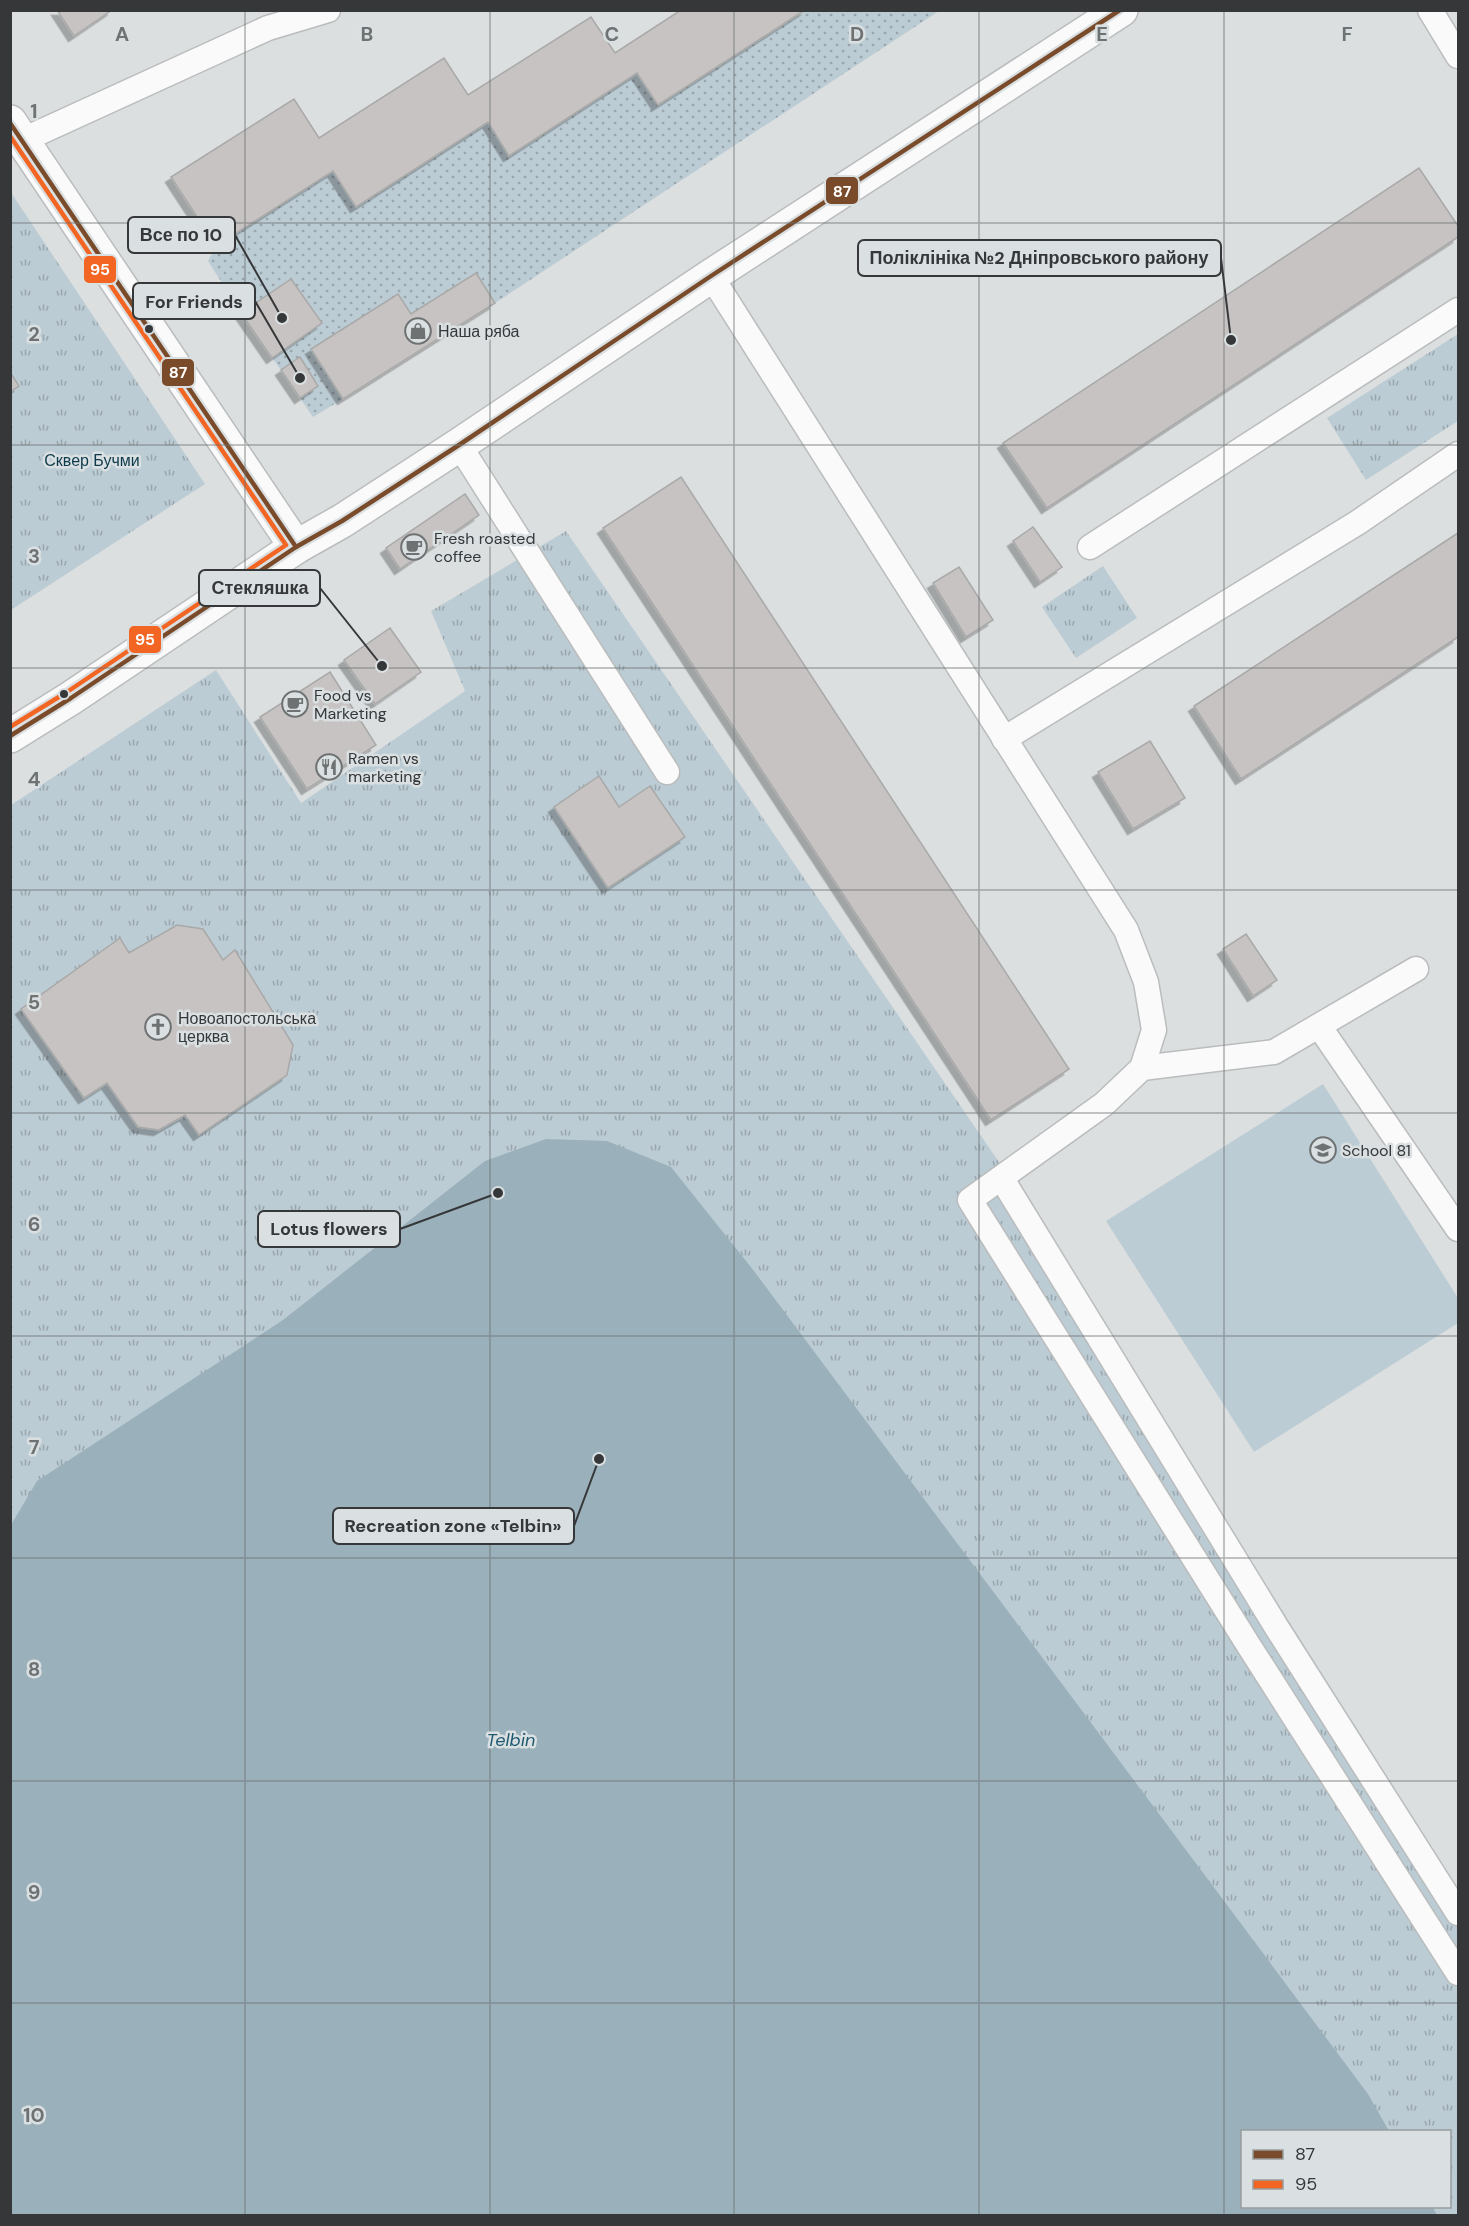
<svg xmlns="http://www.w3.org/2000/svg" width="1469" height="2226" viewBox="0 0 1469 2226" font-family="'DM Sans',sans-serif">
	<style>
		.grass { fill: url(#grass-dots) }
		.park { fill: url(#park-tufts); fill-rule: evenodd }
		.pitch { fill: #bcccd4 }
		.water { fill: #9ab0bb }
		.building { fill: #c8c3c3; stroke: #a8a9a8; stroke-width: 1.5; filter: url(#shadow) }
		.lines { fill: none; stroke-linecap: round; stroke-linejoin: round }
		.service-casing { stroke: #babcbd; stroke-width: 27 }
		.minor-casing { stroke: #babcbd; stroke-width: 36 }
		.tertiary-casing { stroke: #babcbd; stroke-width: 36 }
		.service { stroke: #fafafa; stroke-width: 24 }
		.minor { stroke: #fafafa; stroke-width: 33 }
		.tertiary { stroke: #fafafa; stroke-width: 33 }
		.bus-1-casing { stroke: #dae0e2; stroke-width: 9 }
		.bus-2-casing { stroke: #dae0e2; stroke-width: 9 }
		.bus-1 { stroke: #7a4b2a; stroke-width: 4.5 }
		.bus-2 { stroke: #f26522; stroke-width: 4.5 }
		.grid { fill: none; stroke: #6f7273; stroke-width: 1.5; stroke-opacity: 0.55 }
		.bus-dot { fill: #353739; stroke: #dae0e2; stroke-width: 2 }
		.labels { text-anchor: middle; stroke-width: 5; stroke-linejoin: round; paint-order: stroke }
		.poi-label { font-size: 16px; fill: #353739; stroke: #dae0e2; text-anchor: start }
		.park-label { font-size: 16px; fill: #0d3a4c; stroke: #dae0e2 }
		.water-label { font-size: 18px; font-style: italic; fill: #1d5870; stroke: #dae0e2 }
		.grid-label { font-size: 20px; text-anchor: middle; font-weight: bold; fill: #6f7273; stroke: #dae0e2; stroke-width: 5; stroke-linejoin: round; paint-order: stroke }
		.leader { fill: none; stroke: #353739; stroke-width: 2 }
		.callout-dot { fill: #353739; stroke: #dae0e2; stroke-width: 2 }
		.callout { fill: #dae0e2; stroke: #353739; stroke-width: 2 }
		.callout-label { font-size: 18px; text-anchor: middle; font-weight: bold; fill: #353739 }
		.line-badge { stroke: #dae0e2; stroke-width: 2 }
		.badge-label { font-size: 16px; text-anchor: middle; font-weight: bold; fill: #fff }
	</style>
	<defs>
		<pattern id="grass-dots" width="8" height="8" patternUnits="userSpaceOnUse" patternTransform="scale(1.5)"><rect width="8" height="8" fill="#bcccd4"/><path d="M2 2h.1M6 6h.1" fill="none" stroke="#9aa6ad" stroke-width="1.8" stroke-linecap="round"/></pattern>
		<pattern id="park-tufts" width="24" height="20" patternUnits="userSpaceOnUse" patternTransform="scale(1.5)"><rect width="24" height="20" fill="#bcccd4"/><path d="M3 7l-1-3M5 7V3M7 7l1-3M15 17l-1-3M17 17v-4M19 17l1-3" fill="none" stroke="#9aa6ad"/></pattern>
		<filter id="shadow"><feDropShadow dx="-5.5" dy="5.5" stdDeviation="0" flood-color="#0004"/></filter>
	</defs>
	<rect width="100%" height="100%" fill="#dcdfe0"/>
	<!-- grass -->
	<path class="grass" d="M805,11H939L495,303L476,273L411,314L398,294L311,349L343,399L313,417L300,398L318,385L300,357L281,370L272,358L322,323L291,279L241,313L208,261L216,246L333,171L356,206L488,122L509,155L637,73L658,105Z"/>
	<!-- park -->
	<g class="park">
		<path d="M10,191L205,484L11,610H10Z"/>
		<path d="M1458,334V421L1366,480L1327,418Z"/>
		<path d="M566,531L1001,1165L1458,1889V2215L11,2216V805L216,670L301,803L465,691L431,611ZM1242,2132H1450V2206H1242Z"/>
		<path d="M1103,566L1137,618L1076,658L1042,607Z"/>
	</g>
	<!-- pitch -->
	<path class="pitch" d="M1323,1084L1458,1298V1323L1254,1452L1106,1221Z"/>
	<!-- water -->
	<path class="water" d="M546,1139L607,1141L671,1167L754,1271L1368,2094L1389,2131L1242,2132V2206H1432L1437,2215H11V1525L37,1481L283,1320L485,1161Z"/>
	<!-- building -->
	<g class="building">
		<path d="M57,10H112L74,36Z"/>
		<path d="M681,10H805L658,105L637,73L509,156L488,122L356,207L333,171L216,246L171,177L294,99L319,138L444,58L468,95L591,17L615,53Z"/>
		<path d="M1419,168L1458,226V237L1047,508L1003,443Z"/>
		<path d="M476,273L495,303L343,399L311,349L398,294L411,314Z"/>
		<path d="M291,279L322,323L272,358L241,313Z"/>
		<path d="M300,357L318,386L300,398L281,370Z"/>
		<path d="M10,372L19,386L10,392Z"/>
		<path d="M681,477L1069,1069L991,1120L603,528Z"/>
		<path d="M465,494L479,515L400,569L386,548Z"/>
		<path d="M1033,527L1062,567L1040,582L1013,541Z"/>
		<path d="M1458,533V637L1241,779L1194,706Z"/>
		<path d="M959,567L993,620L966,637L933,583Z"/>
		<path d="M390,628L421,672L375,704L344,660Z"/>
		<path d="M330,672L376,745L307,789L260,717Z"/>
		<path d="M1150,741L1185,798L1133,829L1098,772Z"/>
		<path d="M599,776L619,807L650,786L685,837L608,888L554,807Z"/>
		<path d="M177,925L203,929L223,960L235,950L293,1045L287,1075L199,1135L185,1115L159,1130L138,1127L107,1083L84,1098L21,1009L120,938L129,953Z"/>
		<path d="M1246,934L1277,980L1253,996L1223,949Z"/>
	</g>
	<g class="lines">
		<!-- service casing -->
		<g class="service-casing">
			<g id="service">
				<path d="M1430,10L1458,56"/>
				<path d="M23,140L268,28L328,10"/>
				<path d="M711,276L1126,930L1146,982L1154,1030L1142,1068L1104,1104L970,1200L1249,1646L1458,1973"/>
				<path d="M459,445L667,772"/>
				<path d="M1090,547L1458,310"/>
				<path d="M1004,739L1357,523L1458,454"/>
				<path d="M1319,1026L1458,1229"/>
				<path d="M1142,1068L1274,1052L1416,969"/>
				<path d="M1002,1179L1277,1628L1458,1913"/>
			</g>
		</g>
		<!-- minor casing -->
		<g class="minor-casing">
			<path id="minor" d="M10,122L296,547"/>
		</g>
		<!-- tertiary casing -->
		<g class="tertiary-casing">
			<path id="tertiary" d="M10,736L71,698L296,547L342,521L459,445L711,276L1121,10"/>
		</g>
		<!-- service -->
		<use href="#service" class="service"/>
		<!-- minor -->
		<use href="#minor" class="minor"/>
		<!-- tertiary -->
		<use href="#tertiary" class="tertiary"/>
		<!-- bus-1 casing -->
		<g class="bus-1-casing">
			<g id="bus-1">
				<path d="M10,123L296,547"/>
				<path d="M10,736L71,698L296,547L342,521L459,445L711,276L1120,10"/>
			</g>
		</g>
		<!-- bus-2 casing -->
		<g class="bus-2-casing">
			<path id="bus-2" d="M10,136L286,545L67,692L10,727"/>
		</g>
		<!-- bus-1 -->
		<use href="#bus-1" class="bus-1"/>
		<!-- bus-2 -->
		<use href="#bus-2" class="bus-2"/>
	</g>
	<!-- grid -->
	<path class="grid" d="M245,10V2216M490,10V2216M734,10V2216M979,10V2216M1224,10V2216M10,223H1458M10,445H1458M10,668H1458M10,890H1458M10,1113H1458M10,1336H1458M10,1558H1458M10,1781H1458M10,2003H1458"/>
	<!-- icons -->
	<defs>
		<g id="shop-ring" transform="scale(1.35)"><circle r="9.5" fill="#dae0e2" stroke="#6f7273" stroke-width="1.5"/><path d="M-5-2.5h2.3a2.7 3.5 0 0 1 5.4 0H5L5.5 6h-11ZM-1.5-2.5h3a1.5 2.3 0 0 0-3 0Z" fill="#6f7273"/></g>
		<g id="cafe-ring" transform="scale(1.35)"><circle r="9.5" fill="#dae0e2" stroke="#6f7273" stroke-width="1.5"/><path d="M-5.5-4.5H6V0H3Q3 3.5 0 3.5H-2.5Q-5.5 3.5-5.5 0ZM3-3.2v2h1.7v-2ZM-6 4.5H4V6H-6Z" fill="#6f7273"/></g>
		<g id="restaurant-ring" transform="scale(1.35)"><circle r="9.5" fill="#dae0e2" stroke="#6f7273" stroke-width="1.5"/><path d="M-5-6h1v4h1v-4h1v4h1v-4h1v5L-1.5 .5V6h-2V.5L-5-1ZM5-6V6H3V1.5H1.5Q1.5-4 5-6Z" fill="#6f7273"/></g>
		<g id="church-ring" transform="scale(1.35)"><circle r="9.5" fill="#dae0e2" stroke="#6f7273" stroke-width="1.5"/><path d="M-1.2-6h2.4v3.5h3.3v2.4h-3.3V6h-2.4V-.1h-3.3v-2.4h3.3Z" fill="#6f7273"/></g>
		<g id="school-ring" transform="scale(1.35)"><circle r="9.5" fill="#dae0e2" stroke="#6f7273" stroke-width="1.5"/><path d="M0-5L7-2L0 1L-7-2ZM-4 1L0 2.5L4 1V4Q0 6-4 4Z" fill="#6f7273"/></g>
	</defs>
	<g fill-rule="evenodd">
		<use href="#shop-ring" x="418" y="331"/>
		<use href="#cafe-ring" x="414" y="547"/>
		<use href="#cafe-ring" x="295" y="704"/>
		<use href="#restaurant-ring" x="329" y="767"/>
		<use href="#church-ring" x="158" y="1027"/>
		<use href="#school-ring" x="1323" y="1150"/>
	</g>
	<!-- markers -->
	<g class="bus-dot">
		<circle cx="149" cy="329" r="5"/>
		<circle cx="64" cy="694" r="5"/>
	</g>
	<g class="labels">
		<!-- poi labels -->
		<g class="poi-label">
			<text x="438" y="337">Наша ряба</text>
			<text x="434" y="544">Fresh roasted<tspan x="434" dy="18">coffee</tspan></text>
			<text x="314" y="701">Food vs<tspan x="314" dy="18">Marketing</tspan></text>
			<text x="348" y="764">Ramen vs<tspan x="348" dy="18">marketing</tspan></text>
			<text x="178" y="1024">Новоапостольська<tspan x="178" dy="18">церква</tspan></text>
			<text x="1342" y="1156">School 81</text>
		</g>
		<!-- park labels -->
		<g class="park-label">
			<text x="92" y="466">Сквер Бучми</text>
		</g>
		<!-- water labels -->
		<g class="water-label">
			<text x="511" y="1746">Telbin</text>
		</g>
	</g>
	<g class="grid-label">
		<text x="122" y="41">A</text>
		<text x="367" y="41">B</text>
		<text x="612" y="41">C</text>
		<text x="857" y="41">D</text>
		<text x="1102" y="41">E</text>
		<text x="1347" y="41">F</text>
		<text x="34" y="118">1</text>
		<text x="34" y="341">2</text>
		<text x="34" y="563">3</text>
		<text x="34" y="786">4</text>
		<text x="34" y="1009">5</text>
		<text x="34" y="1231">6</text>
		<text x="34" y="1454">7</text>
		<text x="34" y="1676">8</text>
		<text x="34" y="1899">9</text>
		<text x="34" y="2122">10</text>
	</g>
	<!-- callouts -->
	<path class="leader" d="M282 318L235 235M1231 340L1221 258M300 378L255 301M382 666L320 588M498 1193L400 1229M599 1459L574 1526"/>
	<g class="callout-dot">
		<circle cx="282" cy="318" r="6"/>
		<circle cx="1231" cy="340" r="6"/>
		<circle cx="300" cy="378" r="6"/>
		<circle cx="382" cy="666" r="6"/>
		<circle cx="498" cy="1193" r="6"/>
		<circle cx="599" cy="1459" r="6"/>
	</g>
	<g class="callout">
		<rect x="128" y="217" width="107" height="36" rx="6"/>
		<rect x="858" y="240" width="363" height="36" rx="6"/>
		<rect x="133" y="283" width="122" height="36" rx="6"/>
		<rect x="199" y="570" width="121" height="36" rx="6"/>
		<rect x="258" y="1211" width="142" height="36" rx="6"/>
		<rect x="333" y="1508" width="241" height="36" rx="6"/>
	</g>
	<g class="callout-label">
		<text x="181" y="241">Все по 10</text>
		<text x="1039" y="264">Поліклініка №2 Дніпровського району</text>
		<text x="194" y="308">For Friends</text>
		<text x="260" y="594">Стекляшка</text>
		<text x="329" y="1235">Lotus flowers</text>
		<text x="453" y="1532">Recreation zone «Telbin»</text>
	</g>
	<g class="line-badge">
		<rect x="825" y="176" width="34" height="29" rx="6" fill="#7a4b2a"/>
		<rect x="83" y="255" width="34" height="29" rx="6" fill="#f26522"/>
		<rect x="161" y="358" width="34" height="29" rx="6" fill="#7a4b2a"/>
		<rect x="128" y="625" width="34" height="29" rx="6" fill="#f26522"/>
	</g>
	<g class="badge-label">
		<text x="842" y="197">87</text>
		<text x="100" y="275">95</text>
		<text x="178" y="378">87</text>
		<text x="145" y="645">95</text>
	</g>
	<!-- border -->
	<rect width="1469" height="2226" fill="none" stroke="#353739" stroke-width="24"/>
	<!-- legend -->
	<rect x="1241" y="2130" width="210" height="78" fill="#dae0e2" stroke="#989c9e" stroke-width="1.5"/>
	<rect x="1253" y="2150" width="30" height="9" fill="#7a4b2a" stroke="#989c9e" stroke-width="1.5"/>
	<text x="1295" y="2160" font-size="18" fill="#353739">87</text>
	<rect x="1253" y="2180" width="30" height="9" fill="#f26522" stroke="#989c9e" stroke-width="1.5"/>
	<text x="1295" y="2190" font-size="18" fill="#353739">95</text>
</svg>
